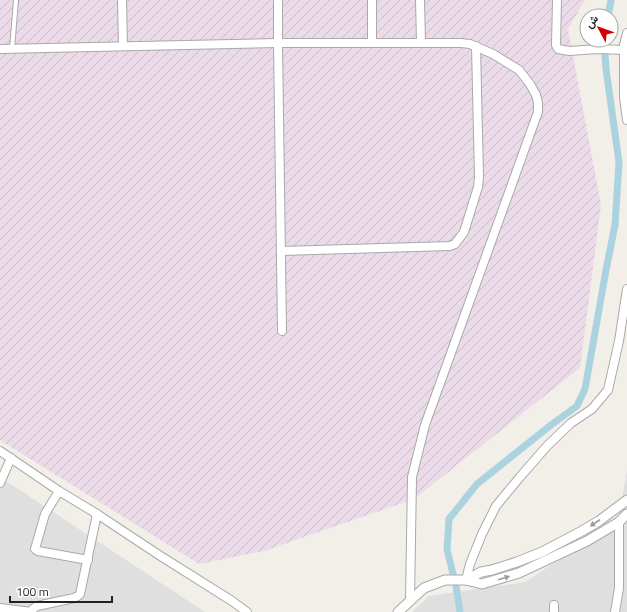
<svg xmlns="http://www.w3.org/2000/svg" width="627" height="612" viewBox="0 0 627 612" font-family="'Titillium Web',Vazirmatn,sans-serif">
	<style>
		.residential { fill: #e0dfdf }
		.industrial { fill: url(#industrial-furrows) }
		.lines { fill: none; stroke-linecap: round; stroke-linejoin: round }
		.canal { stroke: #aad3df; stroke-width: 7 }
		.service-casing { stroke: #a9a9a9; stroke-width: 6 }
		.minor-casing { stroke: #a9a9a9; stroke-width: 10 }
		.tertiary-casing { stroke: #a9a9a9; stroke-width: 11 }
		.service { stroke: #fff; stroke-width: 4 }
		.minor { stroke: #fff; stroke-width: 8 }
		.tertiary { stroke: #fff; stroke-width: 9 }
		.oneway { fill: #9c9c9c }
	</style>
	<defs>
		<pattern id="industrial-furrows" width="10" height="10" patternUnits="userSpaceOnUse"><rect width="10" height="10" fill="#ebdbe8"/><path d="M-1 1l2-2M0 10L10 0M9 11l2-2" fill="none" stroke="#c9bcc7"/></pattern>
	</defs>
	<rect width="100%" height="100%" fill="#f2efe9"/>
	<!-- residential -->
	<g class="residential">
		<path d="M627,471V612H412L429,596L525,582L618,521Z"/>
		<path d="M0,477L205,612H0Z"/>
	</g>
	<!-- industrial -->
	<path class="industrial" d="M0,0H585L568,29L601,205L580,368L414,499L264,551L199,564L0,440Z"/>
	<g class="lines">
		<!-- canal -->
		<g class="canal">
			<path d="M608,16L611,0"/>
			<path d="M453,574L447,549L449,519L477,484L551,425L577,406L585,389L606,270L615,225L619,162L606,69L604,40"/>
			<path d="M456,586L460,612"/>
		</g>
		<!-- service casing -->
		<g class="service-casing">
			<path id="service" d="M12,49L16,0"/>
		</g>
		<!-- minor casing -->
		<g class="minor-casing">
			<g id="minor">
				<path d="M122,0L123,46"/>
				<path d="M278,0V43L282,331"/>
				<path d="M420,0L421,42"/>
				<path d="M557,0L556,45L558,49L569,51L598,49L624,50"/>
				<path d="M627,33L624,45V97L627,120"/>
				<path d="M372,43V0"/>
				<path d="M0,49L278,43H461L470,44L493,54L519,70L530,84L536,95L538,103V112L425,425L412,477L410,601"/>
				<path d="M281,251L450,246L455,244L464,232L478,187L479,177L476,46"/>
				<path d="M0,451L59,491L97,514L159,555L232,601L247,612"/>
				<path d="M0,483L11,458"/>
				<path d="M59,491L45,514L35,549L38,551L88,560"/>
				<path d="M466,580L470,564L482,534L496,506L520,477L547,446L571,423L592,409L608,390L619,341L627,289"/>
				<path d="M0,608L32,612"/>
				<path d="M32,612L33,609L37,606L74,598L78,596L80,594L97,514"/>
				<path d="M554,612V605"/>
				<path d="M615,612L619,588V522"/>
			</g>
		</g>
		<!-- tertiary casing -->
		<g class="tertiary-casing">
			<g id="tertiary">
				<path d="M466,580L481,572L492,570L517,562L542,552L582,531L599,521L627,500"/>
				<path d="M398,612L424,588L445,580H466L482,584L519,573L587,541L619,522L627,514"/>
			</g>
		</g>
		<!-- service -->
		<use href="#service" class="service"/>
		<!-- minor -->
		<use href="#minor" class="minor"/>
		<!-- tertiary -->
		<use href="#tertiary" class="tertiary"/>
	</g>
	<!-- one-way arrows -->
	<defs><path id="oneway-solid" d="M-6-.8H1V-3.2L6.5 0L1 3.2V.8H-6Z"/></defs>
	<g class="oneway">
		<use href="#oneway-solid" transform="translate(595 523) rotate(147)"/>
		<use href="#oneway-solid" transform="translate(504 578) rotate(-17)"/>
	</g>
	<!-- north arrow -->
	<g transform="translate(599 28) rotate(311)"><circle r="19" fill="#ffffff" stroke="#a7a7a7"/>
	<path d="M0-3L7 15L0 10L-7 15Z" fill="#d40000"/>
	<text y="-6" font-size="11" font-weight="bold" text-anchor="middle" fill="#222222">ش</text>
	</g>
	<!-- scale -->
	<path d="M10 596v6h102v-6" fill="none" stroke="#222222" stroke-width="2"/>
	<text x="16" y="596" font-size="12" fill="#222222" stroke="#ffffff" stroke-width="3" paint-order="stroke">100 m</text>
</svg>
